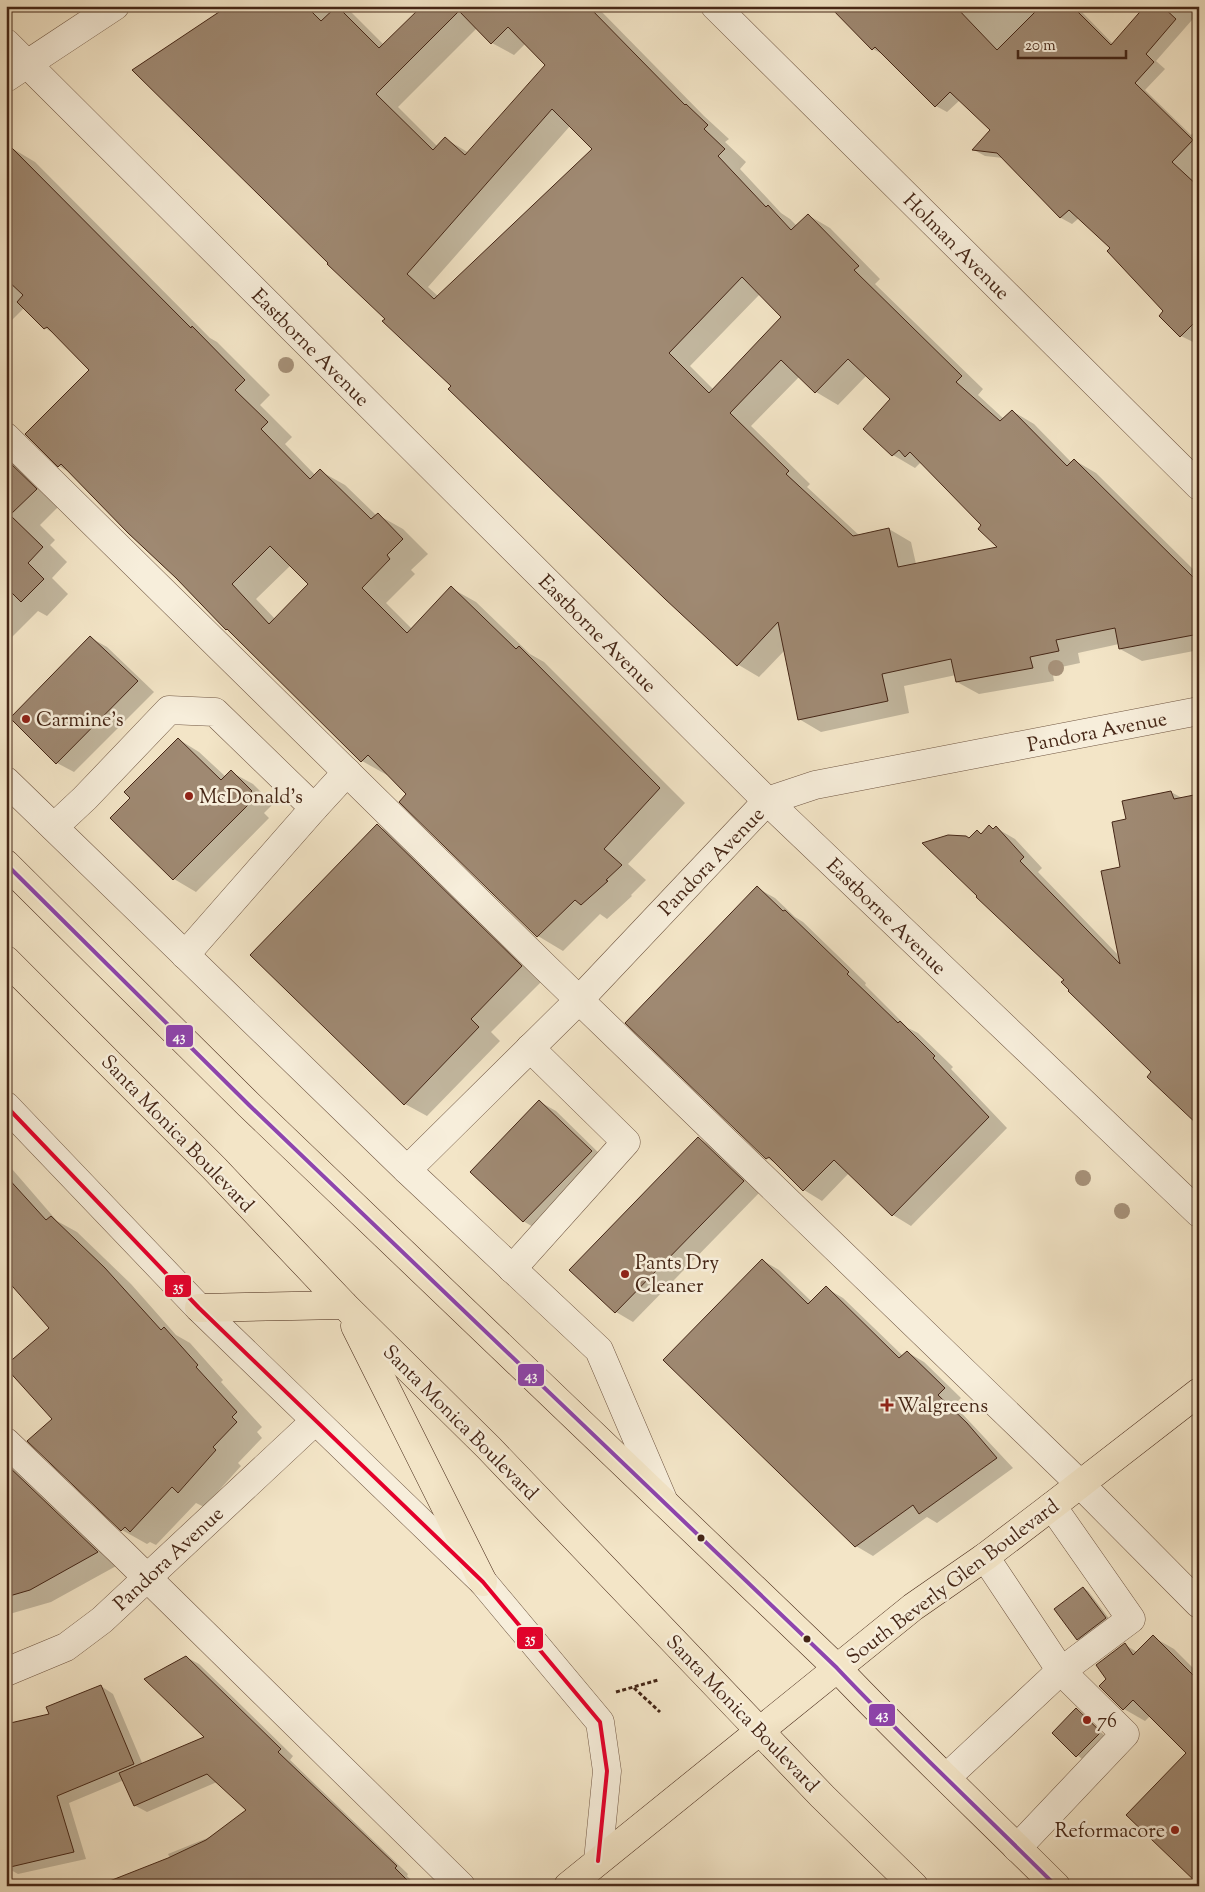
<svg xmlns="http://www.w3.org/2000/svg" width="1205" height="1892" viewBox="0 0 1205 1892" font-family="'Sorts Mill Goudy',serif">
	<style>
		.shadow { fill: #0003; fill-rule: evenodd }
		.building { fill: #9f8972; stroke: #452616; fill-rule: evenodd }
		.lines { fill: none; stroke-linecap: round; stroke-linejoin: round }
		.minor-casing { stroke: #705642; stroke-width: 29 }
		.major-casing { stroke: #452616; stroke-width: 29 }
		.path { stroke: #452616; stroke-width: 3; stroke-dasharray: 4 2.5; stroke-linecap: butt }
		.minor { stroke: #f7eedb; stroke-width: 28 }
		.major { stroke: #f3e5c7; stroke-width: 28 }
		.bus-1-casing { stroke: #f7eedb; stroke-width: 8 }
		.bus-2-casing { stroke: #f7eedb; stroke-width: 8 }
		.bus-1 { stroke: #8e44ad; stroke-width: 4 }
		.bus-2 { stroke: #e4002b; stroke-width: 4 }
		.tree { fill: #a7927a }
		.poi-dot { fill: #8f2418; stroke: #f7eedb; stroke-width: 2 }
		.bus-dot { fill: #452616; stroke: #f7eedb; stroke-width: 2 }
		.labels { text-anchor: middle; stroke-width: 5; stroke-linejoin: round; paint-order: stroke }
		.street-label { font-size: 20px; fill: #452616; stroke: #f7eedb }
		.poi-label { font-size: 20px; fill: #452616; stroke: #f7eedb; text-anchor: start }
		.line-badge { stroke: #f7eedb; stroke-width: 2 }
		.badge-label { font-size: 14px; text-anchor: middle; font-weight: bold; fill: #fff }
	</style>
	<rect width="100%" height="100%" fill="#f3e5c7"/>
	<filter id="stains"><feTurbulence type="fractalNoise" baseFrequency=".004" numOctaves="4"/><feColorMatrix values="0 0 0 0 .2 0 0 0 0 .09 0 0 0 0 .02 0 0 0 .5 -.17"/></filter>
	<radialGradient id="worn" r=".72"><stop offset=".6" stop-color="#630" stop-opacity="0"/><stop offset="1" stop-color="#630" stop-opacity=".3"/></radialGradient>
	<!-- shadow -->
	<g class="shadow">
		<path d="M230,6H349L347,8L384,45L424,6H596L704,116L729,139L725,142L746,162L740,169L781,213L790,219L797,226L808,215L830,228L880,279L875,284L983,389L978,395L1004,419L1012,411L1034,424L1072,463L1074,460L1096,473L1199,575V650L1142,661L1120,649L1119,644L1078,653L1080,663L1052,669L1054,681L979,694L957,682L956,675L904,686L909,713L821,732L799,719L785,650L759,677L737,664L453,386L387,319ZM477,28L492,43L514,55L526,43L546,65L469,153L446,139L438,147L398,107ZM570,126L594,149L439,297L428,287ZM760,294L783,317L714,390L690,366ZM867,375L892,398L865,429L893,455L915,468L920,463L927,467L983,525L999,548L916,564L911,542L889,529L860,536L807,487L810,484L751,426L800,376L816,392L838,405Z"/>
		<path d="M857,6H1080L1078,8L1113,44L1147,6H1199V12L1156,61L1165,69L1145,90L1191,135L1199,127V348L1193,342L1181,336L1161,316L1165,311L1112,248L1079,218L1072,224L1061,218L1003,158L985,156L974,150L991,130L960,100L947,112L936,106L884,55L873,49L844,19Z"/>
		<path d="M10,147L35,162L210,338L217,342L270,395L260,405L292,437L285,444L315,475L320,471L345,485L377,516L378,515L403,529L428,554L411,570L415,574L386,603L412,629L451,588L476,602L530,654L544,662L685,803L628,864L646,880L631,895L632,896L607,919L600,914L563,951L538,936L401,802L408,794L388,774L387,775L362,761L233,633L227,629L177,577L69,472L59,466L91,370L56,335L45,328L25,307L6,326V149ZM291,565L310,584L275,619L256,599Z"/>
		<path d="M6,459L28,472L61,504L40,525L55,540L50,545L67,562L52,578L68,594L47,616L38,611L6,643Z"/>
		<path d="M91,638L107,647L154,692L74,772L57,763Z"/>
		<path d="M178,739L199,752L226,777L231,772L253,784L273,804L264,813L269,818L196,892L174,879L112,818L132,798Z"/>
		<path d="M1171,792L1182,798L1153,1072L1066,980L970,839L977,832L982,834L989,827L994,830L996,828L1015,839L1042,868L1038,872L1120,957L1122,868L1127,820Z"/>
		<path d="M378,826L399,838L543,980L491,1032L500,1041L427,1116L405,1104L252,955Z"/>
		<path d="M757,888L775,898L795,917L803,922L866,983L865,985L908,1028L918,1033L953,1067L951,1069L1007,1128L911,1226L893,1215L849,1173L822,1201L804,1190L778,1165L767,1158Z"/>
		<path d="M540,1102L556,1111L607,1161L540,1231L523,1221Z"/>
		<path d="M698,1138L715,1148L760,1192L633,1322L616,1312L570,1270Z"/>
		<path d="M6,1162L57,1221L77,1232L131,1284L176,1335L190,1343L223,1380L221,1382L262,1427L257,1432L262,1438L238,1463L241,1466L204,1507L196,1503L156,1545L150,1542L147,1544L122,1530L54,1419L51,1328L6,1277Z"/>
		<path d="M762,1260L779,1270L812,1302L826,1288L843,1298L903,1356L907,1352L924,1362L961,1398L954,1405L1013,1468L937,1523L927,1517L873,1556L856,1546Z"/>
		<path d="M6,1464L25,1475L118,1565L51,1602L6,1615Z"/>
		<path d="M1083,1588L1088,1591L1111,1621L1083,1642L1078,1639Z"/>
		<path d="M1153,1637L1174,1649L1199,1674V1884L1188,1753L1150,1716L1145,1721L1124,1709L1100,1686L1107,1679L1125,1645L1137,1652Z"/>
		<path d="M186,1657L199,1664L293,1756L290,1760L408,1874L407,1876L417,1886H255L170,1858L168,1854L210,1837L248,1810L217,1782L147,1812L134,1805L124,1780L69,1803L86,1859L18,1874L9,1869L6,1870V1725L51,1715L101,1686L113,1694L143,1765L206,1737Z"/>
		<path d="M1077,1710L1105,1736L1082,1759L1053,1733Z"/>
	</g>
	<!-- building -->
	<g class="building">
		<path d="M228,6H306L321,21L337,6L379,48L422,6H588L685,105L686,104L708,125L704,129L725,149L718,156L766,207L768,205L791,230L808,214L859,266L854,270L962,376L956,382L1000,421L1012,410L1067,466L1074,459L1199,583V634L1119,649L1115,628L1056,640L1059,651L1030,657L1033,668L956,682L951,659L882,674L888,701L798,720L778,622L737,666L665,599L448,389L451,386L382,321L385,319L327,264L328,263L132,70ZM459,11L491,44L508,27L545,65L465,155L445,137L433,150L376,94ZM552,109L592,149L434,299L407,274ZM742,277L781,317L709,393L669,353ZM848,359L890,399L863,429L892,456L899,450L905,457L910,452L981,525L978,529L997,547L898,567L889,528L853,536L786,474L789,471L730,413L781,360L815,393Z"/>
		<path d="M829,6H955L997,50L1041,6H1072L1111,45L1145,6H1162L1176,19L1146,54L1154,62L1135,83L1193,140L1172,162L1199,187V318L1180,337L1159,316L1163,311L1107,251L1110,248L1069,210L1060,218L997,153L972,150L990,130L950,92L935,107L875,47L872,50Z"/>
		<path d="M6,142L191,328L192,326L245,380L235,390L268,422L261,429L310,479L320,469L371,519L378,513L403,539L387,555L390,559L362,588L407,633L451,586L516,649L519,646L660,788L604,849L622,865L606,880L608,881L581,905L575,900L537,937L399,802L406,794L368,755L361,762L227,629L226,630L176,578L128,533L61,464L58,467L25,434L89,370L47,327L44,329L17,302L23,295L6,279ZM270,546L308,584L269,624L232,584Z"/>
		<path d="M6,459L37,489L10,515L43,547L28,563L44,579L21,602L6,587Z"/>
		<path d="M90,636L138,681L56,764L10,718Z"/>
		<path d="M178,738L221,780L231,770L252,791L243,800L248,805L173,880L110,818L130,798L124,792Z"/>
		<path d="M1171,791L1174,799L1199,794V1126L1147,1077L1151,1072L1068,991L1069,990L1061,982L1064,980L976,897L977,896L922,843L948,835L966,836L969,838L977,830L981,834L989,825L993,829L996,826L1024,857L1020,861L1120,964L1101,871L1120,867L1112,822L1126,819L1122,801Z"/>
		<path d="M377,824L522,966L471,1019L479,1027L404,1105L250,955Z"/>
		<path d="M757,886L783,911L785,910L849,972L847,974L898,1023L900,1021L935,1056L933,1058L989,1117L892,1216L834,1160L803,1191L769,1157L766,1159L625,1023Z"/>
		<path d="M539,1100L592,1151L523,1222L470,1172Z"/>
		<path d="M698,1137L744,1181L615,1313L569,1270Z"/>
		<path d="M6,1176L46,1220L51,1216L105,1268L161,1330L164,1327L198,1365L196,1367L237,1412L232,1417L237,1422L213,1447L216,1450L178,1493L172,1487L130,1532L125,1527L121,1531L27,1441L52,1419L6,1368V1365L49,1328L6,1279Z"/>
		<path d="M762,1259L808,1304L826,1286L899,1358L907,1351L945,1388L938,1395L967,1423L997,1458L919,1514L913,1505L855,1547L663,1360Z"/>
		<path d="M6,1464L98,1552L30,1590L6,1597Z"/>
		<path d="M1083,1587L1106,1618L1077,1640L1054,1609Z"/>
		<path d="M1153,1635L1199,1681V1885L1126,1815L1186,1753L1133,1700L1123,1710L1099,1686L1106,1679L1096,1665L1125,1643L1133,1655Z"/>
		<path d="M186,1656L281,1749L278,1752L397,1866L395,1868L413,1886H102V1884L168,1858L206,1840L246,1810L207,1774L134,1806L119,1773L204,1737L144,1679Z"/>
		<path d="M101,1685L134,1764L57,1796L74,1852L6,1868V1724L49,1714L46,1707Z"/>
		<path d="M1076,1708L1101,1732L1076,1757L1052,1733Z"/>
	</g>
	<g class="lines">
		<!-- minor casing -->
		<g class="minor-casing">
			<g id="minor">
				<path d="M715,6L1199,486"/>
				<path d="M6,43L767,801L1199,1213"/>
				<path d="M6,78L115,6"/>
				<path d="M6,437L545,967L1080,1484L1199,1604"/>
				<path d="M6,781L407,1170L599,1350L664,1502"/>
				<path d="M314,808L347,772"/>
				<path d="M54,827L85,798L169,710L215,712L314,808L185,955"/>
				<path d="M6,1106L199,1308L483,1582L600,1722L607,1771L598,1861"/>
				<path d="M407,1170L579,1000L767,801L815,785L1199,711"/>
				<path d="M512,1269L626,1142L530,1048"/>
				<path d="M6,1442L123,1554L461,1886"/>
				<path d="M985,1557L1061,1671L1125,1734L1017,1848"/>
				<path d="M6,1672L66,1647L102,1620L315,1421"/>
				<path d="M947,1777L1056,1675L1131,1619L1052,1506"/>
			</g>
		</g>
		<!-- major casing -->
		<g class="major-casing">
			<g id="major">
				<path d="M6,864L249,1105L837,1668C908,1743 983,1813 1056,1886"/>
				<path d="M6,960L214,1168L344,1305L489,1448L822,1796L914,1886"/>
				<path d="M199,1308L344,1305"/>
				<path d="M355,1326L483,1582"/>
				<path d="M568,1886L913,1607L985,1557L1052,1506L1199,1392"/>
			</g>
		</g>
		<!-- path -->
		<g class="path">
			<path d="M634,1688L660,1712"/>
			<path d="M616,1692L658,1680"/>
		</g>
		<!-- minor -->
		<use href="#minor" class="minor"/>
		<!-- major -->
		<use href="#major" class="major"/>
		<!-- bus-1 casing -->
		<g class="bus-1-casing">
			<path id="bus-1" d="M6,864L249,1105L837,1668C908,1743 983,1813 1056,1886"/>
		</g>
		<!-- bus-2 casing -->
		<g class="bus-2-casing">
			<path id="bus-2" d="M6,1106L199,1308L483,1582L600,1722L607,1771L598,1861"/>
		</g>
		<!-- bus-1 -->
		<use href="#bus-1" class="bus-1"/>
		<!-- bus-2 -->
		<use href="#bus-2" class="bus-2"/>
	</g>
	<!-- trees -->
	<g class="tree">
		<circle cx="286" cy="365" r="8"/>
		<circle cx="1056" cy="668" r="8"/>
		<circle cx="1083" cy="1178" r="8"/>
		<circle cx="1122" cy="1211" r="8"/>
	</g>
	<!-- markers -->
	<g class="poi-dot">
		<circle cx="26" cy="719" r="5"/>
		<circle cx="189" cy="796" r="5"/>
		<circle cx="625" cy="1274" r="5"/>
		<path d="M884.5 1397.5h5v5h5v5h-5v5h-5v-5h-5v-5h5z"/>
		<circle cx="1087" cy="1720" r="5"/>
		<circle cx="1175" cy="1830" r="5"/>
	</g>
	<g class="bus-dot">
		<circle cx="701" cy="1538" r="4.5"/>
		<circle cx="807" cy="1639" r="4.5"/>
	</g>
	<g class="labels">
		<!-- street labels -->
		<g class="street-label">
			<text transform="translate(957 246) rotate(45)" y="7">Holman Avenue</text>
			<text transform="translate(311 347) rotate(45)" y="7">Eastborne Avenue</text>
			<text transform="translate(598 633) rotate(45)" y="7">Eastborne Avenue</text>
			<text transform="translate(1097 731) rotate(-11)" y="7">Pandora Avenue</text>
			<text transform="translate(711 861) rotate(-46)" y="7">Pandora Avenue</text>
			<text transform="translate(887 916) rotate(44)" y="7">Eastborne Avenue</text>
			<text transform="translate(178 1133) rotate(46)" y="7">Santa Monica Boulevard</text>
			<text transform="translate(461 1422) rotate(45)" y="7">Santa Monica Boulevard</text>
			<text transform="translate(168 1558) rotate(-43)" y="7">Pandora Avenue</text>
			<text transform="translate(952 1581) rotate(-37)" y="7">South Beverly Glen Boulevard</text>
			<text transform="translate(743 1713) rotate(46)" y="7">Santa Monica Boulevard</text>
		</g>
		<!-- poi labels -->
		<g class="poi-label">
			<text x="36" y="726">Carmine's</text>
			<text x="199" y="803">McDonald's</text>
			<text x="635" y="1269">Pants Dry<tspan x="635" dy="23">Cleaner</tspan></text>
			<text x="897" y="1412">Walgreens</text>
			<text x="1097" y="1727">76</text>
			<text x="1165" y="1837" text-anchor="end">Reformacore</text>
		</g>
	</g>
	<g class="line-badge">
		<rect x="165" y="1024" width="29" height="24" rx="5" fill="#8e44ad"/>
		<rect x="164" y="1274" width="28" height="24" rx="5" fill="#e4002b"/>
		<rect x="517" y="1363" width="28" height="24" rx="5" fill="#8e44ad"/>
		<rect x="516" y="1626" width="28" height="24" rx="5" fill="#e4002b"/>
		<rect x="868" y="1703" width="28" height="24" rx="5" fill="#8e44ad"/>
	</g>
	<g class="badge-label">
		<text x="179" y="1041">43</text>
		<text x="178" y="1291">35</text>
		<text x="531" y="1380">43</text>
		<text x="530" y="1643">35</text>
		<text x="882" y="1719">43</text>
	</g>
	<!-- margin -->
	<rect width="1205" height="1892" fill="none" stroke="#f3e5c7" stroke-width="25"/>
	<rect x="8" y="8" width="1190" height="1877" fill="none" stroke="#452616" stroke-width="2.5"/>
	<rect x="12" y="12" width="1180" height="1867" fill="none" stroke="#452616"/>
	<!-- scale -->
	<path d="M1018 50v8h108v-8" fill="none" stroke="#452616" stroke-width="2.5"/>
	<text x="1025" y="50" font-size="15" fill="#452616" stroke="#f7eedb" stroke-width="4" paint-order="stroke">20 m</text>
	<rect width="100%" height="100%" filter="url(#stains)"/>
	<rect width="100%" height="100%" fill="url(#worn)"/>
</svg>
